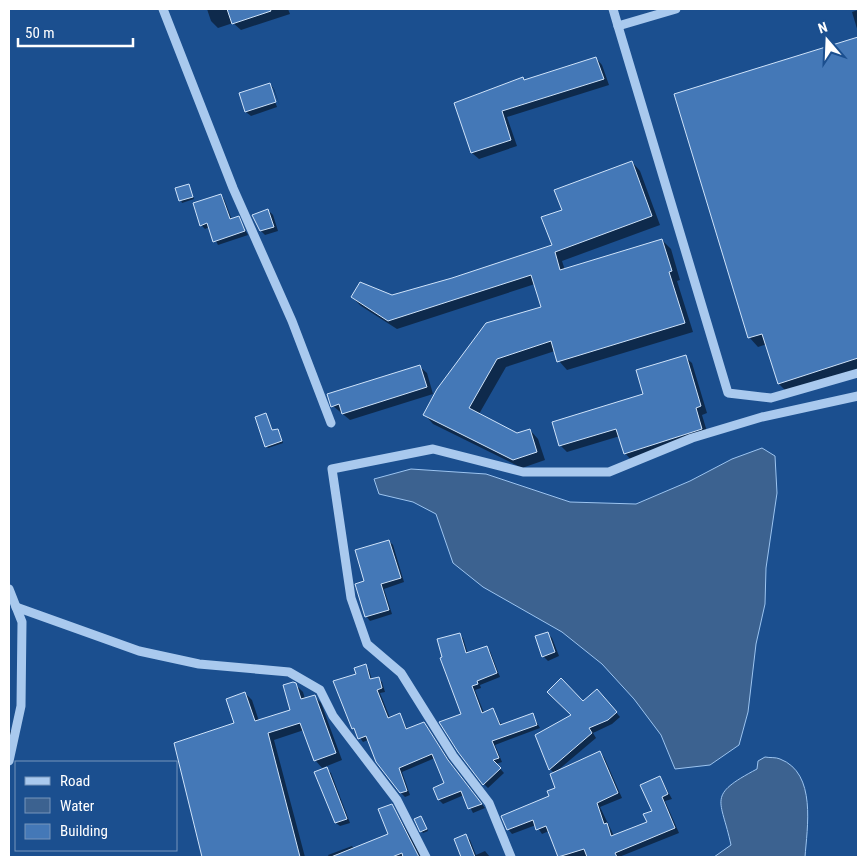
<svg xmlns="http://www.w3.org/2000/svg" width="867" height="866" viewBox="0 0 867 866" font-family="'Roboto Condensed',sans-serif">
	<style>
		.water { fill: #3c6290; stroke: #9cc4f0 }
		.shadow { fill: #0007 }
		.building { fill: #4478b7; stroke: #cfe3fa }
		.lines { fill: none; stroke-linecap: round; stroke-linejoin: round }
		.minor { stroke: #a9c9ee; stroke-width: 9 }
	</style>
	<rect width="100%" height="100%" fill="#1b4f8f"/>
	<!-- water -->
	<g class="water">
		<path d="M762,448L775,456L777,493L766,568L765,604L756,644L748,712L739,745L710,765L675,769L661,735L634,699L602,664L562,632L483,587L453,563L436,514L413,502L379,494L374,479L411,469L486,474L570,502L636,504L690,481L732,459Z"/>
		<path d="M765,757C770,758 776,757 780,759C817,773 807,828 805,857H714L731,845C721,798 706,796 757,769L758,761Z"/>
	</g>
	<!-- shadow -->
	<g class="shadow">
		<path d="M207,9H288L290,14L241,30L233,23L218,28L211,21Z"/>
		<path d="M858,10V32L852,12Z"/>
		<path d="M858,38V371L788,393L779,384L767,344L758,347L749,337L675,94Z"/>
		<path d="M596,58L602,65L609,85L507,117L517,146L479,159L472,153L456,104L522,78L525,81Z"/>
		<path d="M270,84L274,89L280,106L273,88H270L277,107L251,116L246,112Z"/>
		<path d="M632,162L640,171L660,225L562,261L565,270L662,240L671,249L680,280L677,281L693,332L567,370L559,361L555,351L506,367L479,414L517,434L530,430L538,439L545,460L522,468L433,424L425,415L542,308L535,284L397,329L361,306L352,297H392L452,280L553,246L563,210Z"/>
		<path d="M188,185L194,199L182,203L177,189Z"/>
		<path d="M221,195L224,199L232,220L238,218L248,235L218,245L209,227L205,229L201,225Z"/>
		<path d="M268,210L273,215L278,231L265,235L261,231Z"/>
		<path d="M685,357L692,363L707,413L702,415L708,435L631,460L625,453L620,436L567,452L561,446L645,395Z"/>
		<path d="M420,367L427,373L433,394L350,420L333,406Z"/>
		<path d="M266,414L273,431L277,430L279,432L283,443L268,448L266,446Z"/>
		<path d="M389,541L393,545L404,582L384,589L392,614L370,621L366,616V582Z"/>
		<path d="M547,633L552,638L559,656L548,661L543,656Z"/>
		<path d="M459,634L463,638L468,654L486,647L490,651L500,677L480,685L481,688L475,690L484,713L492,710L502,725L532,714L540,728L495,745L502,762L496,764L504,773L488,788L484,784L462,715Z"/>
		<path d="M365,666L369,670L372,680L378,678L382,682L385,692L380,693L390,718L399,714L408,730L427,727L452,765L485,808L473,813L464,795L443,804L439,800L435,788L446,784L435,758L402,772L410,795L405,797L401,793L368,740L363,742L353,728L357,675Z"/>
		<path d="M295,684L303,692L305,699L314,696L321,703L342,760L322,768L316,761L304,730L274,740L305,857H204L176,744L236,724L245,693L252,700L259,721L292,710Z"/>
		<path d="M601,695L620,717L612,724L593,733L596,738L557,771L599,752L604,757L622,798L600,807L614,836L649,823L660,777L672,799L665,801L679,833L619,857H559L549,831L542,834L536,825L512,834L508,829L550,797L557,789L554,773L550,769L537,736L573,716L583,702Z"/>
		<path d="M9,729L13,734L9,765Z"/>
		<path d="M327,769L331,773L350,823L340,826L336,823Z"/>
		<path d="M392,805L422,857H329L328,855L352,846L354,849L389,835Z"/>
		<path d="M421,818L428,831L423,833L421,831Z"/>
		<path d="M465,835L470,840L476,855L485,851L490,857H463L456,839Z"/>
	</g>
	<!-- building -->
	<g class="building">
		<path d="M227,9H270L271,11L232,24Z"/>
		<path d="M858,37V358L778,384L762,334L748,338L674,94Z"/>
		<path d="M596,57L604,79L502,111L511,140L471,153L454,103L523,77L524,80Z"/>
		<path d="M270,83L276,102L245,112L239,93Z"/>
		<path d="M632,161L652,216L555,252L560,270L662,239L672,271L669,272L685,323L557,362L551,341L497,359L469,408L517,433L530,429L537,452L513,460L423,415L437,389L486,323L541,307L531,275L388,321L351,297L360,282L392,295L452,278L552,245L541,217L562,210L554,190Z"/>
		<path d="M189,184L193,197L179,201L175,188Z"/>
		<path d="M221,194L230,219L239,216L245,231L213,242L207,223L200,226L193,203Z"/>
		<path d="M268,209L274,227L260,231L252,215Z"/>
		<path d="M686,355L701,406L696,408L702,429L624,454L616,429L559,446L552,422L643,394L636,370Z"/>
		<path d="M420,365L427,387L342,414L339,404L331,407L327,394Z"/>
		<path d="M266,413L272,430L278,429L282,441L265,447L255,417Z"/>
		<path d="M389,540L401,578L381,584L389,610L365,617L355,584L364,581L355,550Z"/>
		<path d="M548,632L555,652L542,657L535,636Z"/>
		<path d="M460,633L466,653L487,646L497,673L477,681L478,684L472,686L482,713L493,708L500,725L533,713L537,725L492,741L499,758L493,760L501,768L483,785L458,752L439,722L461,714L440,658L442,657L437,639Z"/>
		<path d="M366,664L370,679L379,677L382,688L377,690L388,718L400,713L406,729L424,722L448,760L482,804L468,809L461,791L438,800L433,788L444,783L432,754L399,768L407,791L400,793L376,762L366,736L358,739L354,728L352,729L333,681L356,674L354,668Z"/>
		<path d="M561,678L583,701L597,689L617,712L608,720L589,728L592,733L549,770L535,735L571,715L547,692Z"/>
		<path d="M293,682L296,683L301,699L315,695L336,753L314,761L300,723L268,733L300,857H202L174,743L234,723L226,699L245,692L255,721L290,710L283,685Z"/>
		<path d="M600,751L618,793L597,803L604,824L607,823L611,836L647,822L643,814L652,811L640,785L660,776L668,794L662,797L675,828L615,853L617,857H587L584,849L558,857L546,826L536,830L533,820L507,830L501,816L549,796L547,791L555,788L550,774Z"/>
		<path d="M327,767L347,819L335,823L314,772Z"/>
		<path d="M392,804L419,857H403L402,853L392,857H331L388,834L378,809Z"/>
		<path d="M421,816L427,829L420,832L414,819Z"/>
		<path d="M466,834L475,857H461L454,839Z"/>
	</g>
	<g class="lines">
		<!-- minor -->
		<g class="minor">
			<path d="M163,9L233,188L292,321L331,423"/>
			<path d="M613,9L618,26L676,9"/>
			<path d="M618,26L728,393L771,398L858,373"/>
			<path d="M9,589L22,622L21,706L9,761"/>
			<path d="M16,607L139,651L199,664L289,672L320,690L333,716L397,800L426,857"/>
			<path d="M511,857L489,803L453,756L401,673L367,644L351,598L332,469L433,449L523,472H609L692,438L762,417L858,396"/>
		</g>
	</g>
	<!-- border -->
	<rect width="867" height="866" fill="none" stroke="#ffffff" stroke-width="20"/>
	<!-- legend -->
	<rect x="15" y="761" width="162" height="90" fill="#1b4f8f" stroke="#7695bc"/>
	<rect x="25" y="777" width="25" height="8" fill="#a9c9ee" stroke="#7695bc"/>
	<text x="60" y="786" font-size="15" fill="#ffffff">Road</text>
	<rect x="25" y="798" width="25" height="15" fill="#3c6290" stroke="#7695bc"/>
	<text x="60" y="811" font-size="15" fill="#ffffff">Water</text>
	<rect x="25" y="824" width="25" height="15" fill="#4478b7" stroke="#7695bc"/>
	<text x="60" y="836" font-size="15" fill="#ffffff">Building</text>
	<!-- north arrow -->
	<g transform="translate(827 40) rotate(341)" stroke="#1b4f8f" stroke-width="4" paint-order="stroke">
	<path d="M0-4L9 19L0 12L-9 19Z" fill="#ffffff"/>
	<text y="-8" font-size="14" font-weight="bold" text-anchor="middle" fill="#ffffff">N</text>
	</g>
	<!-- scale -->
	<path d="M18 38v8h115v-8" fill="none" stroke="#ffffff" stroke-width="2.5"/>
	<text x="25" y="38" font-size="15" fill="#ffffff" stroke="#1b4f8f" stroke-width="4" paint-order="stroke">50 m</text>
</svg>
